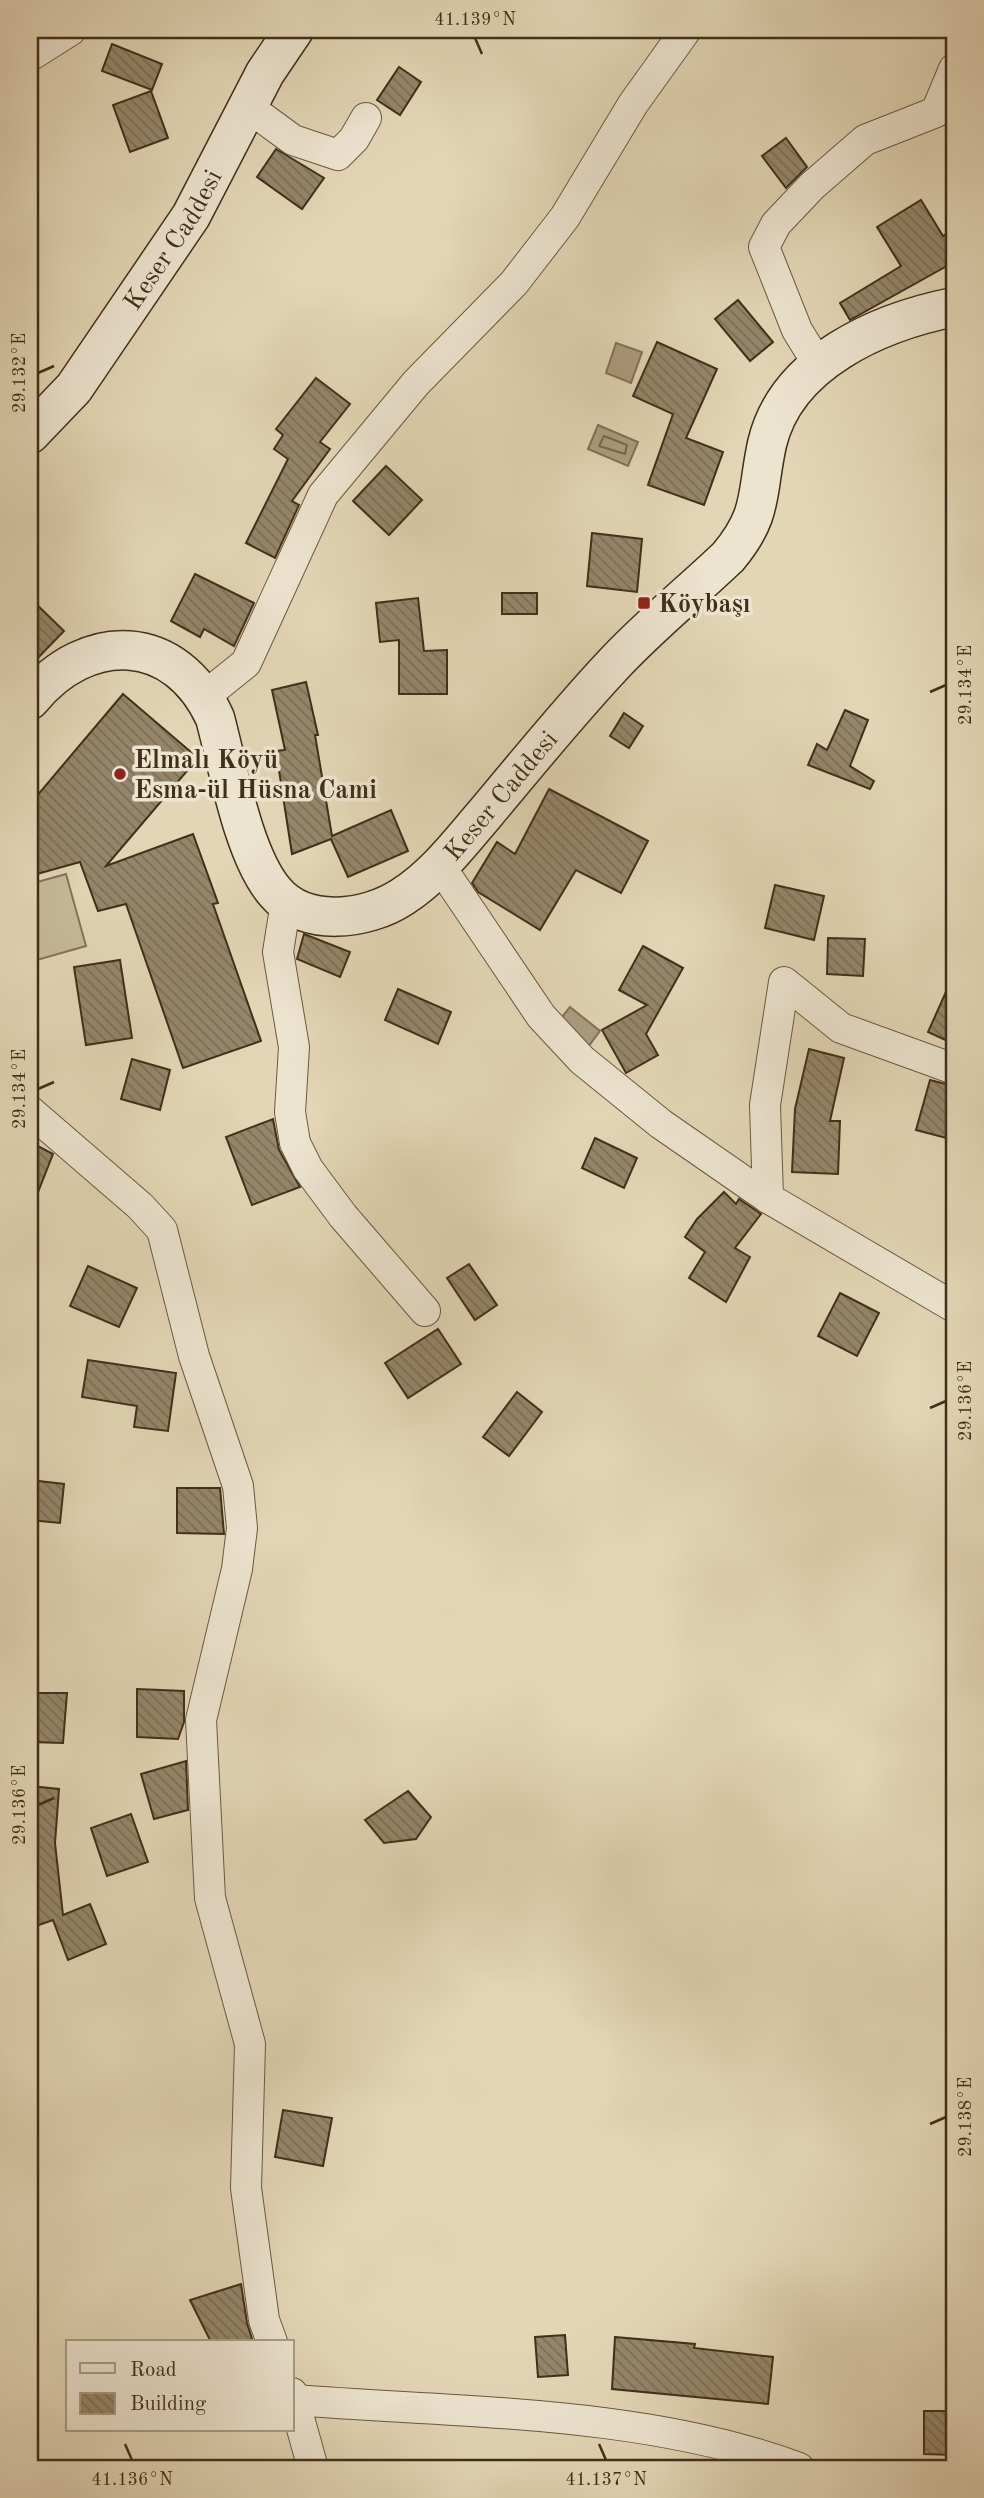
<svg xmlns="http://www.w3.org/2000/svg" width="984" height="2498" viewBox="0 0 984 2498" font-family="'Old Standard TT',serif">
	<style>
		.pitch { fill: #c7ba9b; stroke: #84745a; stroke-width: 2 }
		.water { fill: #ac9d81; stroke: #817157; stroke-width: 2 }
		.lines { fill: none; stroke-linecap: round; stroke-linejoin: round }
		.shore { stroke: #76664d; stroke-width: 2 }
		.building { fill: url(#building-back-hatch); stroke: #402f19; stroke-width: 2 }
		.street-casing { stroke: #695940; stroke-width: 32 }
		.secondary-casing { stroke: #402f19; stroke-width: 41 }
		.street { stroke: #ede4d0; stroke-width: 30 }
		.secondary { stroke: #ede4d0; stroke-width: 38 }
		.ticks { fill: none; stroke: #402f19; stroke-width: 2.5 }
		.poi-dot { fill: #8f2418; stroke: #ede4d0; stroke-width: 2.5 }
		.labels { text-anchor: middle; stroke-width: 7; stroke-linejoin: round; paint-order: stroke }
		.street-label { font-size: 26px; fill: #402f19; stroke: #ede4d0 }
		.poi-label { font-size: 26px; font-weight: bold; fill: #402f19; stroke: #ede4d0; text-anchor: start }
		.neatline { fill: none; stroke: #402f19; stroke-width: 2.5 }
		.ticks-label { font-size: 18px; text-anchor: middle; fill: #402f19 }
	</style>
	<defs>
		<pattern id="building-back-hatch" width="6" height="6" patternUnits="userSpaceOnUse" patternTransform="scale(1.75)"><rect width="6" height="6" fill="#95866b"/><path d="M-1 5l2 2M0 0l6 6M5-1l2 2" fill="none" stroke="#7b6e57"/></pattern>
	</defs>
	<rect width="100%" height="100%" fill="#e3d6b6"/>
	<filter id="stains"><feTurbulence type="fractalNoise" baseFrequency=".00286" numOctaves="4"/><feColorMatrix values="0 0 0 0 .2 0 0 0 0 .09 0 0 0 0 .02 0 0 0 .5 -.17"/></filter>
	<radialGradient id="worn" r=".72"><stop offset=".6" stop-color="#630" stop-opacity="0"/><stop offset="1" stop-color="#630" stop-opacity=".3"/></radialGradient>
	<!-- pitch -->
	<path class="pitch" d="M66,874L86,946L30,962V884Z"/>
	<!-- water -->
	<g class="water">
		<path d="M616,343L642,352L631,383L606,373Z"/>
		<path d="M598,425L638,442L628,466L588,449Z"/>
		<path d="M570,1007L600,1031L588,1047L558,1022Z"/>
	</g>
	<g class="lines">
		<!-- shore -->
		<path class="shore" d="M604,436L627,445L625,454L599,446Z"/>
	</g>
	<!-- building -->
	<g class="building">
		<path d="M112,44L162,64L152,90L102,71Z"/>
		<path d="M399,67L421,82L400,115L377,100Z"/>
		<path d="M151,91L168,138L130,152L113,105Z"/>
		<path d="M786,138L807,167L786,188L762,156Z"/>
		<path d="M276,149L324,178L302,209L257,177Z"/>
		<path d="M921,200L943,236L954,229V262L850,320L840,303L901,266L877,227Z"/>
		<path d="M738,300L773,342L750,361L715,319Z"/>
		<path d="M657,342L717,369L686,438L723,452L704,505L648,485L673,414L633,396Z"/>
		<path d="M316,378L350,404L320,442L330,449L292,501L299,505L275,558L246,543L288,459L274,449L283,435L276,429Z"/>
		<path d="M386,466L422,500L389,535L353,501Z"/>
		<path d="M592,533L642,539L637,592L587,586Z"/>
		<path d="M195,574L254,603L234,646L204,629L200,637L171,621Z"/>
		<rect x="502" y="593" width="35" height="21"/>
		<path d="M30,598L64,631L30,666Z"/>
		<path d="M418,598L424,651L447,650V694H399V640L380,642L376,603Z"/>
		<path d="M306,682L318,735H315L332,836L391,810L408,851L348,877L331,839L292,854L276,751L285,750L272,690Z"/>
		<path d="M123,694L198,758L106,866L193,834L218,903L213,904L261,1041L183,1068L126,904L98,911L80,862L30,876V804Z"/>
		<path d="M845,710L868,720L850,766L874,781L870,789L808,765L817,744L827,750Z"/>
		<path d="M624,713L643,726L629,748L610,736Z"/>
		<path d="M549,789L648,841L621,893L576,870L540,930L478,892L472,883L497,842L515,854Z"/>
		<path d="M775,885L824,896L814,940L765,928Z"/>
		<path d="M304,934L350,952L340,977L297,959Z"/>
		<path d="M828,938L865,939L863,976L827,974Z"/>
		<path d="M643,946L683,968L646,1034L658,1055L626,1073L602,1030L647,1005L619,990Z"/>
		<path d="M120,960L132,1038L86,1045L74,967Z"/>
		<path d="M954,974V1044L928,1032Z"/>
		<path d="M398,989L451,1012L438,1044L385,1020Z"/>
		<path d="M809,1049L844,1058L830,1121H840L838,1174L792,1172L795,1109Z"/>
		<path d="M132,1059L170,1070L160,1110L121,1099Z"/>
		<path d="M930,1080L954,1086V1140L916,1130Z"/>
		<path d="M273,1119L279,1150L300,1187L252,1205L226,1137Z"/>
		<path d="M595,1138L637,1158L624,1188L582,1168Z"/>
		<path d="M30,1142L53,1154L31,1210H30Z"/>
		<path d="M724,1192L736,1204L739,1199L761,1214L735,1248L750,1257L726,1302L689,1278L705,1252L685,1237L697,1219Z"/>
		<path d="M469,1264L497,1305L475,1320L447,1278Z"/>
		<path d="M88,1266L137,1288L119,1327L70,1306Z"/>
		<path d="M840,1293L879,1313L857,1356L818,1336Z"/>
		<path d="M438,1329L461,1364L408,1398L385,1363Z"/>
		<path d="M88,1360L176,1373L168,1431L134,1427L137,1406L82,1397Z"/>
		<path d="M517,1392L542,1412L509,1456L483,1437Z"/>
		<path d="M30,1480L64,1484L60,1523L30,1520Z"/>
		<path d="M177,1488H220L224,1534L177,1533Z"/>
		<path d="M137,1689L184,1691V1722L178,1739L137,1737Z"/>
		<path d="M30,1693H67L63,1743L30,1742Z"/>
		<path d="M186,1761L188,1810L154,1819L141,1774Z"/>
		<path d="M30,1786L59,1789L55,1843L63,1915L90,1904L106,1944L68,1960L53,1920L30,1928Z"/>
		<path d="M408,1791L431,1817L416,1839L384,1843L365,1820Z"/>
		<path d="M131,1814L148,1862L107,1876L91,1828Z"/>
		<path d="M283,2110L332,2118L323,2166L275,2157Z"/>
		<path d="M241,2284L247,2323L253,2342H211L190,2300Z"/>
		<path d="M565,2335L568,2375L538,2377L535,2337Z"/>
		<path d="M615,2337L695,2344L694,2348L773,2357L768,2404L612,2389Z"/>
		<path d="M924,2411H954V2455L924,2454Z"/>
	</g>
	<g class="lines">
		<!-- street casing -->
		<g class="street-casing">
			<g id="street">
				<path d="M30,56L71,30"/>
				<path d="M248,107L293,140L338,155L354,139L366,118"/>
				<path d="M819,366L797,330L764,247L776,224L812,186L865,140L936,112L954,69"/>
				<path d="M205,696L246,663L323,495L416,383L514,283L565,217L633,104L686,30"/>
				<path d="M440,866L541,1016L582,1060L661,1124L768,1198L954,1307"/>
				<path d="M286,902L278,952L294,1047L290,1112L295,1143L308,1169L343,1216L425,1311"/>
				<path d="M30,1111L140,1206L162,1230L194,1356L238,1486L242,1528L237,1569L201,1720L210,1898L250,2044L246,2188L264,2320L272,2342"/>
				<path d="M768,1198L765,1105L784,982L841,1028L954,1069"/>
				<path d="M292,2393L313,2468"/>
				<path d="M295,2400C459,2413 645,2410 799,2468"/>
			</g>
		</g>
		<!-- secondary casing -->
		<g class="secondary-casing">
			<g id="secondary">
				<path id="s1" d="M30,434L74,388L191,216L265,73L294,30"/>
				<path id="s2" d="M30,700C87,630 176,632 215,718C228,766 243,855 275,892C305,928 367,920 402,897C435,876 459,844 484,815C526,765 567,714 612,666C648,627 689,594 728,557C764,514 756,494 767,444C786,362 879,322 954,307"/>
			</g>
		</g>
		<!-- street -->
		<use href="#street" class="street"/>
		<!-- secondary -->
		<use href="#secondary" class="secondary"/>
	</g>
	<!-- ticks -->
	<path class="ticks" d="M475,38L482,54M38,373L54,366M930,692L946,685M38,1089L54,1082M930,1408L946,1401M38,1805L54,1798M930,2124L946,2117M125,2444L132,2460M599,2444L606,2460"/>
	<!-- markers -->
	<g class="poi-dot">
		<rect x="637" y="596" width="14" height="14" rx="3.5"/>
		<circle cx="120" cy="774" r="7"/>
	</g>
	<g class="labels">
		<!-- street labels -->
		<g class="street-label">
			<text dy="9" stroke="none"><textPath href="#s1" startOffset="242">Keser Caddesi</textPath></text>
			<text dy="9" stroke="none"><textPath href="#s2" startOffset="695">Keser Caddesi</textPath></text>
		</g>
		<!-- poi labels -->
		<g class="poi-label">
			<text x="658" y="612">Köybaşı</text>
			<text x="134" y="768">Elmalı Köyü<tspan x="134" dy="30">Esma-ül Hüsna Cami</tspan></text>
		</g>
	</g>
	<!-- margin -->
	<rect width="984" height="2498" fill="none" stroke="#e3d6b6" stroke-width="77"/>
	<!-- legend -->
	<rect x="66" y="2340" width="228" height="91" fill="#ede4d0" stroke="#a89c87" stroke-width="2"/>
	<rect x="80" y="2363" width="35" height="10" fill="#ede4d0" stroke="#a89c87" stroke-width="2"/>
	<text x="130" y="2376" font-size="21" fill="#402f19">Road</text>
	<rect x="80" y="2393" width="35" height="21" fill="url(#building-back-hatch)" stroke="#a89c87" stroke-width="2"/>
	<text x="130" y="2410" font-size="21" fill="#402f19">Building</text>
	<rect x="38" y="38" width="908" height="2422" class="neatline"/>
	<g class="ticks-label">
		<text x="475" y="25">41.139°N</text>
		<text transform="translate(19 373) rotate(-90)" y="6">29.132°E</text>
		<text transform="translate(965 685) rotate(-90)" y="6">29.134°E</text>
		<text transform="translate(19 1089) rotate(-90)" y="6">29.134°E</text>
		<text transform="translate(965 1401) rotate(-90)" y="6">29.136°E</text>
		<text transform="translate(19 1805) rotate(-90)" y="6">29.136°E</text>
		<text transform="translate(965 2117) rotate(-90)" y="6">29.138°E</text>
		<text x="132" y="2485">41.136°N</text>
		<text x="606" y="2485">41.137°N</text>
	</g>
	<rect width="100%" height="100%" filter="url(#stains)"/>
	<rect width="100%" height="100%" fill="url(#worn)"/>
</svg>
